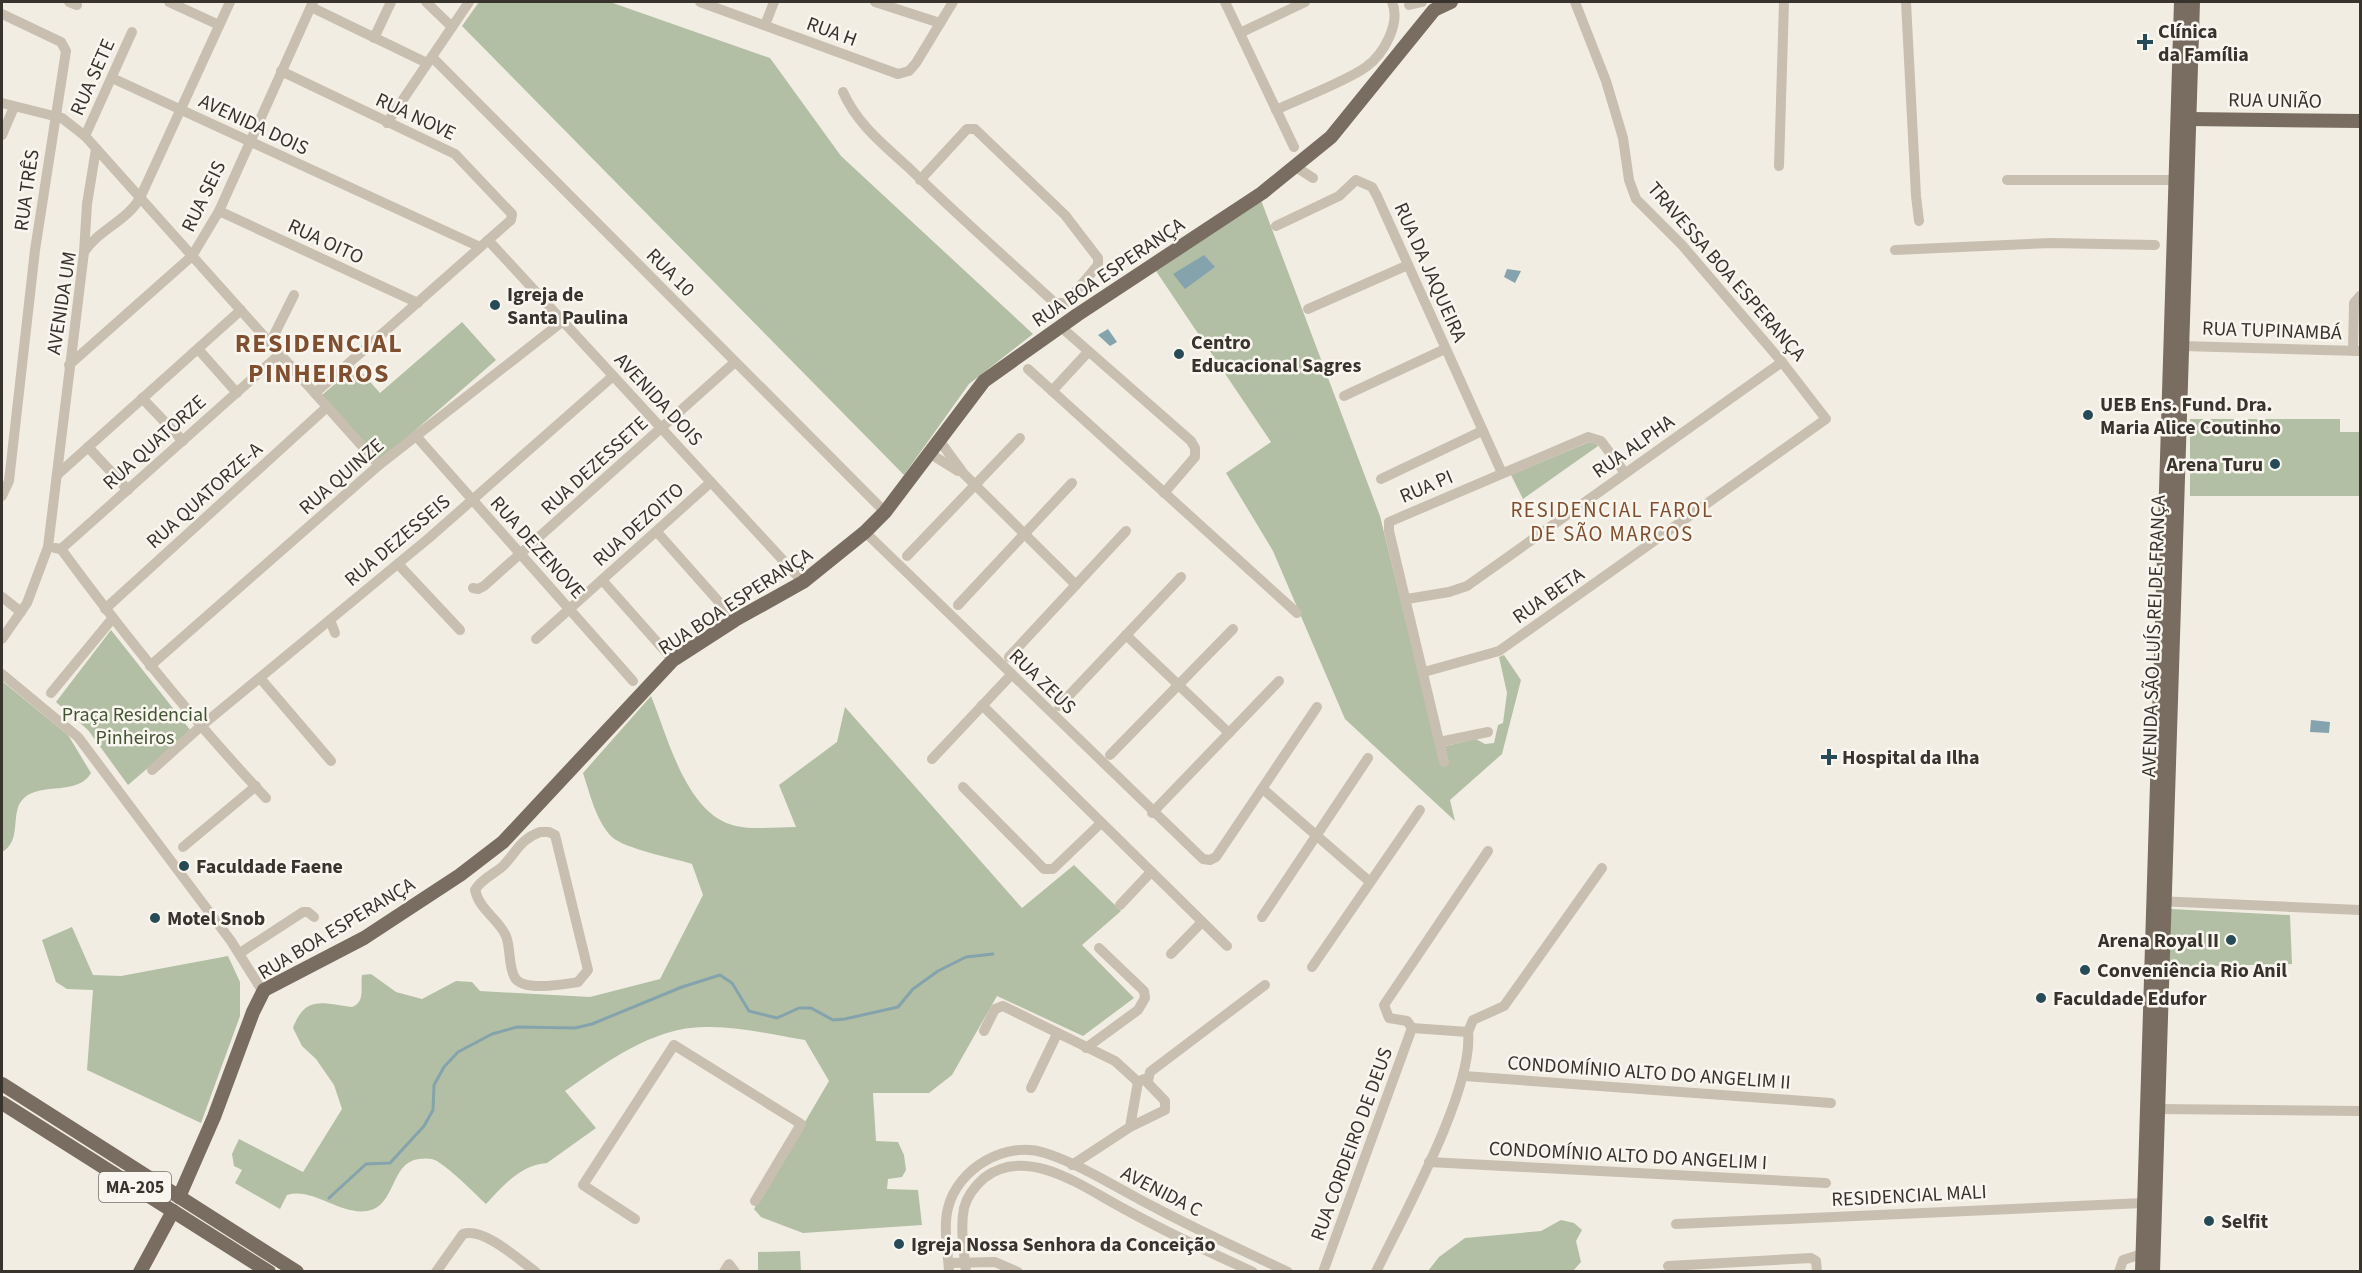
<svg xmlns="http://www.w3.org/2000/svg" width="2362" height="1273" viewBox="0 0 2362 1273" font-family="'Source Sans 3',sans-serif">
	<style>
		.green { fill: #b2bfa4 }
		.water { fill: #85a3ac }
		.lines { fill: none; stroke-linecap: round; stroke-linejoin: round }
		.stream { stroke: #85a3ac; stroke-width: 3 }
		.minor { stroke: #c9bfb0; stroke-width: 10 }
		.major { stroke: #796c60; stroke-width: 14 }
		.poi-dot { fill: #274b56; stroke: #f9f6ef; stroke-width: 2 }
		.labels { text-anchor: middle; stroke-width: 5; stroke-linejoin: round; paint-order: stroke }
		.shield { fill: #f9f6ef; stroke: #736e67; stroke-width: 1.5 }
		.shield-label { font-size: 18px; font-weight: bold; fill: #39332d }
		.street-label { font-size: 20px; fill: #39332d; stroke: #f9f6ef }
		.poi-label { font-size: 20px; font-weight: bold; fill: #39332d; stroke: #f9f6ef; text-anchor: start }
		.park-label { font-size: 20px; fill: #435433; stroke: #f9f6ef }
		.neighbourhood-label { font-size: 21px; letter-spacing: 1.5px; fill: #7f4f2f; stroke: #f9f6ef }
		.district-label { font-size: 26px; font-weight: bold; letter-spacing: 1.5px; fill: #7f4f2f; stroke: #f9f6ef }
	</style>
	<rect width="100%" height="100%" fill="#f2ede3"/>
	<!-- green -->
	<g class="green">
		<path d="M479,2H610L770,58L841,156L1033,334L969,384L904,475L462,26Z"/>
		<path d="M1261,200L1380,516L1437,748L1476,739L1485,744L1494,743L1498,725L1503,723L1507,693L1499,657L1504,655L1521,680L1502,754L1450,800L1455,821L1345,719L1273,551L1226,473L1271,442L1156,271Z"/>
		<path d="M462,322L496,360L380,461L322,395L356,366L380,393Z"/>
		<path d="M2190,419H2340V432H2360V496H2190Z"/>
		<path d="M1594,440L1598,446L1523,499L1511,475Z"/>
		<path d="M111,630L191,731L128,785L88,730L56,702Z"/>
		<path d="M2,681L68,735L91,773C78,796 42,782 24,798C9,811 23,841 2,852Z"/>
		<path d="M651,696C668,737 686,815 736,826C754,830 777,827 796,827L779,785L837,742L845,707L1022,908L1074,865L1121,911L1082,945L1134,998L1083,1036L997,996L952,1075L929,1093H873L876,1141L898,1142L904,1155L906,1170L902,1177L888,1179L887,1189L918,1190L922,1225L803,1233L761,1217L754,1209L829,1081L805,1040C773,1035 738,1026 705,1027C653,1027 605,1063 565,1091L596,1128L547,1163C520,1165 503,1186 486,1204C471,1190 455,1173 437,1161C432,1158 425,1158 419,1159C390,1162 396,1207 367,1211C339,1215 313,1187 287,1195L280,1209L235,1183L242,1170L234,1166L232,1154L239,1139L303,1172L342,1109L334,1085L316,1059L302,1046L293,1028C305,995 322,1003 352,1007C366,1002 360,987 362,975L371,974L396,992L422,999L456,981L472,982L480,991L590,997L660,979L703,895L692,864C673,858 625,849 612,837C596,821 590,794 583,773Z"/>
		<path d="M2171,909L2290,915L2292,964L2169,967Z"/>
		<path d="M72,927L93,975L121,976L228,956L240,982V1016L201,1123L87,1070L93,990L67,989L56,982L42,940Z"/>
		<path d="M1561,1220L1574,1223L1582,1230L1576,1241L1581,1262L1573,1271H1428L1439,1257L1465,1238L1541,1231Z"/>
		<path d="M800,1251L801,1271H758V1252Z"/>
	</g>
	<!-- water -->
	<g class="water">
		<path d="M1204,255L1215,267L1185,289L1173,274Z"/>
		<path d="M1507,269L1521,271L1515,283L1504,277Z"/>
		<path d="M1108,329L1117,342L1110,346L1098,335Z"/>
		<path d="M2311,720L2330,722L2329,733L2310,732Z"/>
	</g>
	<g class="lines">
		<!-- stream -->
		<path class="stream" d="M329,1198L366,1164L390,1163L424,1126L433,1110L434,1085L444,1067L458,1052L492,1034L517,1027L575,1028L592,1024L682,987L720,975L732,983L749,1011L777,1018L799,1008H811L833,1020L845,1019L898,1007L913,989L938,971L966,957L993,954"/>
		<!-- minor -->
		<g class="minor">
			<path d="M69,2L77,5"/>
			<path d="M169,2L219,25"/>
			<path d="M426,2L452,27"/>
			<path d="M700,2L898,74L909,71L916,63L953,2"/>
			<path d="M875,2L940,23"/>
			<path d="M1225,2L1294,147"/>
			<path d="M1906,2L1916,196L1919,221"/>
			<path d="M1409,5L1422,2"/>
			<path d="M311,7L427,63"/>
			<path d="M2,14L61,42L66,51L35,250L9,481L2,496"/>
			<path d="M765,25L774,2"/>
			<path d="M1240,33L1305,2"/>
			<path d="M374,38L391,2"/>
			<path d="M432,57L885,512"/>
			<path d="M281,71L455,154L512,214L511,220L315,393"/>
			<path d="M112,78L480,247"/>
			<path d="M843,92C857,124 884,145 909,168C956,214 1006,258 1055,303H1066L1098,265V258L1065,215L975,129H967L920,180"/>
			<path d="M2,103L62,118L85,136L379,465"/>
			<path d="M1276,110C1301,98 1345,82 1366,67C1384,54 1401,23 1392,2"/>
			<path d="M387,123L469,2"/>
			<path d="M2,135L14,107"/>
			<path d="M85,136L132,32"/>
			<path d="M1779,166L1784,2"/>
			<path d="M1296,167L1313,178"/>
			<path d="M2007,180H2175"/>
			<path d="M219,211L418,303"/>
			<path d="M1276,226L1339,196L1356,180L1372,187L1377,196L1502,473"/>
			<path d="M488,240L803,582"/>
			<path d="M1895,250L2051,243L2155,245"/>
			<path d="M84,252L87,204L96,149"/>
			<path d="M1308,309L1408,265"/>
			<path d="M1061,327L1191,441L1195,448V457L1164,493"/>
			<path d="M270,343L294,295"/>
			<path d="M2182,346L2360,351"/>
			<path d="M198,349L237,393"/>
			<path d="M2353,351L2354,303L2360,296"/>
			<path d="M69,365L192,256L219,211L313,2"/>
			<path d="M1028,369L1297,613"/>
			<path d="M1052,391L1088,352"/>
			<path d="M1344,396L1445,349"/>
			<path d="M142,398L183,441"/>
			<path d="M416,436L633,681"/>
			<path d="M939,440L964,474L1076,585"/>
			<path d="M88,447L128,490"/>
			<path d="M929,453L958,471"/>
			<path d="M57,475L241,310"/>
			<path d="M1381,479L1482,431"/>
			<path d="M657,532L735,620"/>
			<path d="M865,532L1203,859L1210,860L1216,857L1317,707"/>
			<path d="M55,548L61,549L280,354"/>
			<path d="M61,549C125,636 192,719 266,798"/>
			<path d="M907,556L1020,438"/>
			<path d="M398,564L460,630"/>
			<path d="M602,580L673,660"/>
			<path d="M473,588L478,589L484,586L735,362"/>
			<path d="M2,597L21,612"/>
			<path d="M1407,599L1449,592L1467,586L1782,362"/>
			<path d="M958,605L1072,483"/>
			<path d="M105,609L327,407"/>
			<path d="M330,620L335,633"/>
			<path d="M1126,635L1229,733"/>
			<path d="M2,639L27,603L48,547L84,252C98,230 127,221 140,198L230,2"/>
			<path d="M536,639L711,482"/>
			<path d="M1009,657L1126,531"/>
			<path d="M150,666L379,465L563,321"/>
			<path d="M1424,672L1499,651L1826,419L1782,362L1682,245L1636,199L1629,180L1623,138L1606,81L1575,2"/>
			<path d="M2,674L78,737L231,941L263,992"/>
			<path d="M260,678L331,761"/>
			<path d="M51,693L112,619"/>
			<path d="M982,705L1227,946"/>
			<path d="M1059,706L1181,577"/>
			<path d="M1439,742L1488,732"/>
			<path d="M1110,755L1233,629"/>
			<path d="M932,759L1011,675"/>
			<path d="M1444,762L1389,531V522L1588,437L1601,441L1625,473"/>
			<path d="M152,770L200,727L429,538L613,376"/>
			<path d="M963,787L1044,869H1053L1101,823"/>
			<path d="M1263,789L1370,882"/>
			<path d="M1152,813L1279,681"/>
			<path d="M540,832H549L555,835L588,970L578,982C565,984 524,992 515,978C508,966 511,949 506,936C498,918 480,911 475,890C482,878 495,874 504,865C517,851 521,839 540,832Z"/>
			<path d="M183,847L256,786"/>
			<path d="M2157,901L2360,910"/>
			<path d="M1120,905L1151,872"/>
			<path d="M1262,917L1368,758"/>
			<path d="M240,953L303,912H308L314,917"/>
			<path d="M1171,954L1202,922"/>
			<path d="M1312,967L1420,810"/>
			<path d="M1412,1028L1407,1021L1389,1018L1384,1005L1488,851"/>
			<path d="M1412,1028L1468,1032"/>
			<path d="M984,1031L995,1009L1003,1006L1115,1061L1138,1082"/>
			<path d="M1468,1032L1473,1020L1504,1006L1602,868"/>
			<path d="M1086,1048L1138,1010L1145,998L1144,991L1099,948"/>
			<path d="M1464,1076L1831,1103"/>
			<path d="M1148,1081L1150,1072L1265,985"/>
			<path d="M1031,1088L1057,1034"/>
			<path d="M2157,1109L2360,1111"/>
			<path d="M1429,1162L1826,1183"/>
			<path d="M1072,1165L1130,1127L1165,1110V1101L1144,1079L1138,1082L1130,1127"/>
			<path d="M635,1219L583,1185L674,1045L801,1124L755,1201"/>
			<path d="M1676,1224L2143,1203"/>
			<path d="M949,1263L995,1262L1018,1272"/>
			<path d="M1668,1266L1811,1258L1816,1261L1817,1272"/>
			<path d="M436,1272L463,1234C484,1227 519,1260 536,1272"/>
			<path d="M724,1272L729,1264L735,1272"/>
			<path d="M949,1272C948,1251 943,1227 948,1208C958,1168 1006,1140 1045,1153C1083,1165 1120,1190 1156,1208C1199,1231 1244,1251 1288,1272"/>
			<path d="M966,1272C964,1251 960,1228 964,1208C967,1196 975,1186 984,1178C1029,1143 1088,1191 1130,1212C1170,1234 1211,1253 1253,1272"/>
			<path d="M1323,1272L1412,1028"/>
			<path d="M1376,1272C1403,1216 1474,1089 1468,1032"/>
			<path d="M2119,1272L2123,1260L2142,1254"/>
		</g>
		<!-- major -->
		<g class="major">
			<path d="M2189,119L2360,121"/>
			<path d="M2,1084L297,1272"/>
			<path d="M2,1103L269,1272"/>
			<path d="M179,1197L214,1117L253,1012L264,990L364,938L460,875L503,842L673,660L735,620L803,582L865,532L885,512L984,381L1077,315L1262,193L1331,137L1434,10L1451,2"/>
			<path d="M140,1272L173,1211"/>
			<path d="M2142,1272L2181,2"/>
			<path d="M2153,1272L2193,2"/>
		</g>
	</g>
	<!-- markers -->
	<g class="poi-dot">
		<path d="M2142 33h6v6h6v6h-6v6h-6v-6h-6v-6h6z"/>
		<circle cx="495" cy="305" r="6"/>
		<circle cx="1179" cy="354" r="6"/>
		<circle cx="2088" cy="415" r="6"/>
		<circle cx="2275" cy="464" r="6"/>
		<path d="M1826 748h6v6h6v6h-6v6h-6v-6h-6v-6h6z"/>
		<circle cx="184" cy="866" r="6"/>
		<circle cx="155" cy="918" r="6"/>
		<circle cx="2231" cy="940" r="6"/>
		<circle cx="2085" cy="970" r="6"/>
		<circle cx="2041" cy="998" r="6"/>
		<circle cx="2209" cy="1221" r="6"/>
		<circle cx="899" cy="1244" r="6"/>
	</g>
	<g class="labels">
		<!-- shield labels -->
		<rect class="shield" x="99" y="1172" width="72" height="30" rx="4.5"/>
		<g class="shield-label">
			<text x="135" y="1193">MA-205</text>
		</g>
		<!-- street labels -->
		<g class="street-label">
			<text transform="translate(832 31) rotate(20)" y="7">RUA H</text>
			<text transform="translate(92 77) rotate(-66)" y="7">RUA SETE</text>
			<text transform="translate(2275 100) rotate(1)" y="7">RUA UNIÃO</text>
			<text transform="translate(416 116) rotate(25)" y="7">RUA NOVE</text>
			<text transform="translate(254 124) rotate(25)" y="7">AVENIDA DOIS</text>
			<text transform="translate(26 190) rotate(-82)" y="7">RUA TRÊS</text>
			<text transform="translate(203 196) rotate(-64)" y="7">RUA SEIS</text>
			<text transform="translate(326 241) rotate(25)" y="7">RUA OITO</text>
			<text transform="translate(1727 271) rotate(49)" y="7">TRAVESSA BOA ESPERANÇA</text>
			<text transform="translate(671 272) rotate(45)" y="7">RUA 10</text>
			<text transform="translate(1108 272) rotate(-34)" y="7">RUA BOA ESPERANÇA</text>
			<text transform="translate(1431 272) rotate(66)" y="7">RUA DA JAQUEIRA</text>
			<text transform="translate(61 303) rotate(-81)" y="7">AVENIDA UM</text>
			<text transform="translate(2272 330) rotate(2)" y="7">RUA TUPINAMBÁ</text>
			<text transform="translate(659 399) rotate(47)" y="7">AVENIDA DOIS</text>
			<text transform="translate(154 442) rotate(-42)" y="7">RUA QUATORZE</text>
			<text transform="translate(1633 446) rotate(-35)" y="7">RUA ALPHA</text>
			<text transform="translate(594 465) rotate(-42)" y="7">RUA DEZESSETE</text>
			<text transform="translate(341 476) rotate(-41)" y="7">RUA QUINZE</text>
			<text transform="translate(1426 486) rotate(-23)" y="7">RUA PI</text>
			<text transform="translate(204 495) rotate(-42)" y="7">RUA QUATORZE-A</text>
			<text transform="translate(638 524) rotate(-42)" y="7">RUA DEZOITO</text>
			<text transform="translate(397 540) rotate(-40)" y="7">RUA DEZESSEIS</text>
			<text transform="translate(538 547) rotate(48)" y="7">RUA DEZENOVE</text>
			<text transform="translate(1548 595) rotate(-35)" y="7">RUA BETA</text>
			<text transform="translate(735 601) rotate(-33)" y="7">RUA BOA ESPERANÇA</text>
			<text transform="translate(2153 636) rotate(-88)" y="7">AVENIDA SÃO LUÍS REI DE FRANÇA</text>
			<text transform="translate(1043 681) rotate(44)" y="7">RUA ZEUS</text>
			<text transform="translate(336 928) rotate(-31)" y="7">RUA BOA ESPERANÇA</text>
			<text transform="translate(1649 1072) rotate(4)" y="7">CONDOMÍNIO ALTO DO ANGELIM II</text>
			<text transform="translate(1351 1144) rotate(-70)" y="7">RUA CORDEIRO DE DEUS</text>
			<text transform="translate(1628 1155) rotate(3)" y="7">CONDOMÍNIO ALTO DO ANGELIM I</text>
			<text transform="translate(1162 1191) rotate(27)" y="7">AVENIDA C</text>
			<text transform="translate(1909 1195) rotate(-3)" y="7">RESIDENCIAL MALI</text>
		</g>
		<!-- poi labels -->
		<g class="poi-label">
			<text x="2158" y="38">Clínica<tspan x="2158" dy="23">da Família</tspan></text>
			<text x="507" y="301">Igreja de<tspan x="507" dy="23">Santa Paulina</tspan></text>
			<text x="1191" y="349">Centro<tspan x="1191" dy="23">Educacional Sagres</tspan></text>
			<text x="2100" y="411">UEB Ens. Fund. Dra.<tspan x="2100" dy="23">Maria Alice Coutinho</tspan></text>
			<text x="2263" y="471" text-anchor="end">Arena Turu</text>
			<text x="1842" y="764">Hospital da Ilha</text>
			<text x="196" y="873">Faculdade Faene</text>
			<text x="167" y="925">Motel Snob</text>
			<text x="2219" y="947" text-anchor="end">Arena Royal II</text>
			<text x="2097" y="977">Conveniência Rio Anil</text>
			<text x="2053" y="1005">Faculdade Edufor</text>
			<text x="2221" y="1228">Selfit</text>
			<text x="911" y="1251">Igreja Nossa Senhora da Conceição</text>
		</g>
		<!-- park labels -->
		<g class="park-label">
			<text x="135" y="721">Praça Residencial<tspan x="135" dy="23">Pinheiros</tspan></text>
		</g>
		<!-- neighbourhood labels -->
		<g class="neighbourhood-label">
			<text x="1612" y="517">RESIDENCIAL FAROL<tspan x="1612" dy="24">DE SÃO MARCOS</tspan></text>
		</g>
		<!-- district labels -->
		<g class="district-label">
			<text x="319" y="352">RESIDENCIAL<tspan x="319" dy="30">PINHEIROS</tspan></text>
		</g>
	</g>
	<!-- border -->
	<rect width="2362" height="1273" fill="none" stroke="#39332d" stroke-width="6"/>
</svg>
